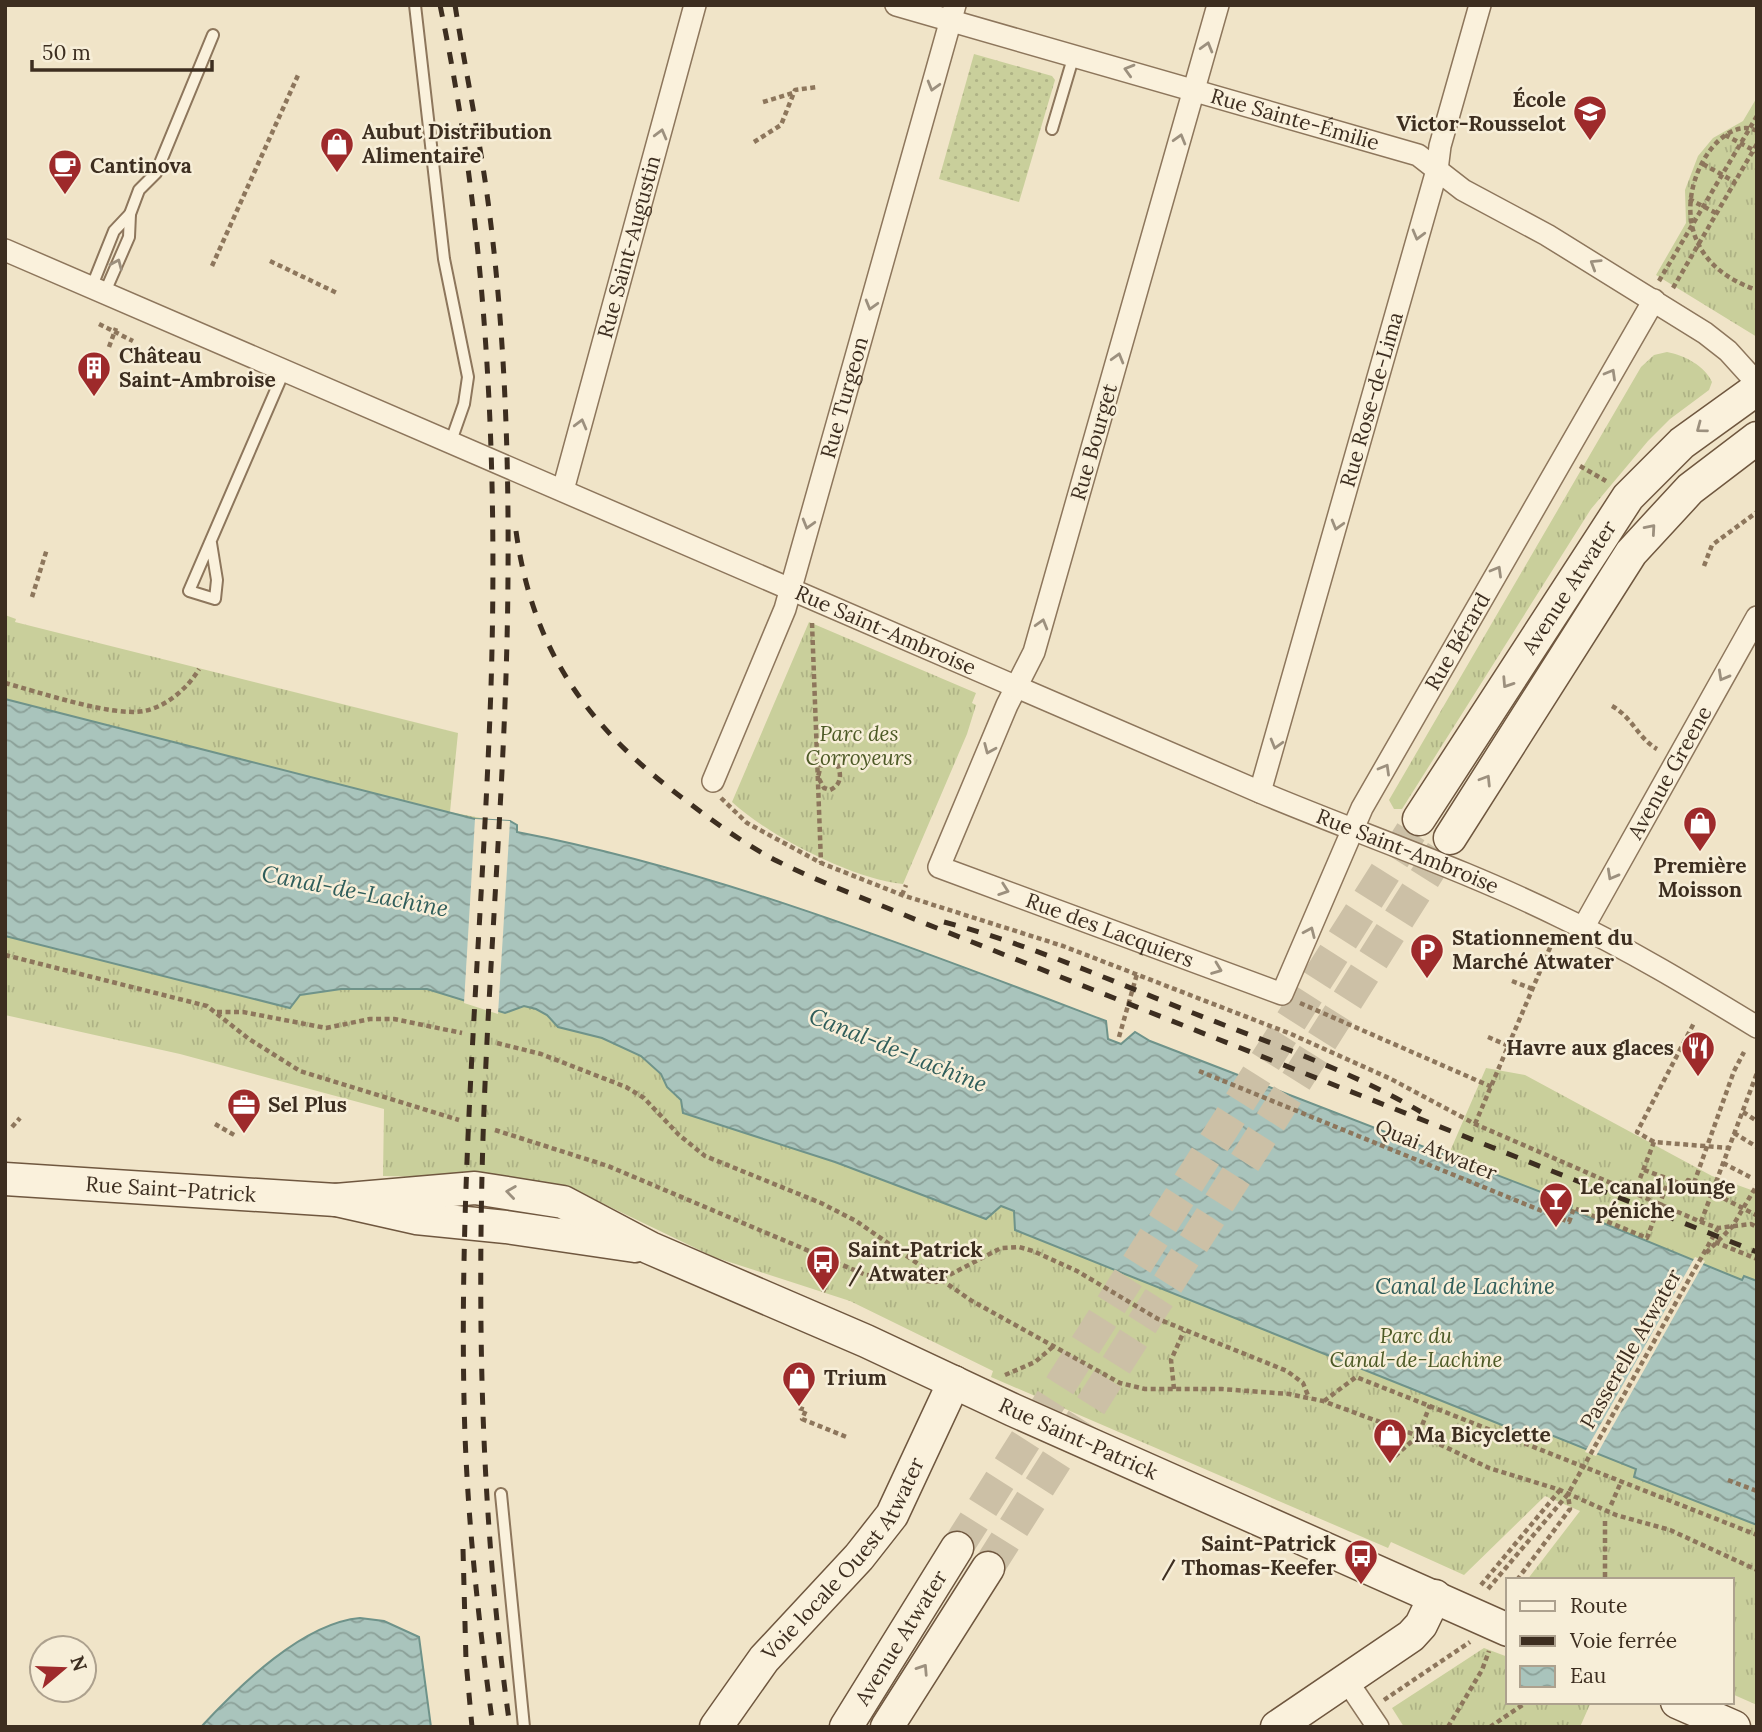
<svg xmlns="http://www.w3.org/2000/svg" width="1762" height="1732" viewBox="0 0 1762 1732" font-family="Lora,serif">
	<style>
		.grass { fill: url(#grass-tufts) }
		.garden { fill: url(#garden-dots) }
		.water { fill: url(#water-waves); stroke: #6f938a; stroke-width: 2 }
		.pier { fill: #f0e4c8 }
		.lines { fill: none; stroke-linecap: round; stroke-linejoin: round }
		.secondary-tunnel { stroke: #ccc0a6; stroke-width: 32; stroke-dasharray: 32 16; stroke-linecap: butt }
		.lane-casing { stroke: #8d765c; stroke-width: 14 }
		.street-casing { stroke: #8d765c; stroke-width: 24 }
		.secondary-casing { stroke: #6f573f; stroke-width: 35 }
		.path { stroke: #8d765c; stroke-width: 4.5; stroke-dasharray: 5 3.5; stroke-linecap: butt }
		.lane { stroke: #faf1dc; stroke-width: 10 }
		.street { stroke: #faf1dc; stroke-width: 21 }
		.secondary { stroke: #faf1dc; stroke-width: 32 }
		.rail { stroke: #3d2e20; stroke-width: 5; stroke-dasharray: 12 12; stroke-linecap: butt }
		.oneway { stroke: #9c907e }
		.labels { text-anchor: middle; stroke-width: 5; stroke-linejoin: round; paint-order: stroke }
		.poi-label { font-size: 21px; font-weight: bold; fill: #3d2e20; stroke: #f7eed8; text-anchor: start }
		.street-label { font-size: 21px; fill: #3d2e20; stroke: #f7eed8 }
		.park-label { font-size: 21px; font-style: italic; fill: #4d5a26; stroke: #f7eed8 }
		.water-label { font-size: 23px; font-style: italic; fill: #2f5d5a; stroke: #f7eed8 }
	</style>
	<defs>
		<pattern id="grass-tufts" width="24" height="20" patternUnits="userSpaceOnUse" patternTransform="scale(1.75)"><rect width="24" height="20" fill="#c9cf9b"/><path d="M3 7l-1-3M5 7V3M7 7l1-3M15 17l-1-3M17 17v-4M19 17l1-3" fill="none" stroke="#aeb285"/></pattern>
		<pattern id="garden-dots" width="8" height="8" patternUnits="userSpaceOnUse" patternTransform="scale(1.75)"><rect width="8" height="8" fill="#c9cf9b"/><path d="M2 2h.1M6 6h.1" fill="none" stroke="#aeb285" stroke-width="1.8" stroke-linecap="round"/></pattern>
		<pattern id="water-waves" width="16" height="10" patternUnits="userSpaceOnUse" patternTransform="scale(1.75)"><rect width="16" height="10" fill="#a9c4bc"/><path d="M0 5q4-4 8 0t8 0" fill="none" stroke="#8ba098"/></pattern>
	</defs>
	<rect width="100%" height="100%" fill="#f0e4c8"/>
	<!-- grass -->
	<g class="grass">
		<path d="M1756,99L1757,100V337L1656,275L1686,223L1685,190L1698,156L1713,138L1743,121Z"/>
		<path d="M1667,352C1684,355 1705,366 1712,382L1709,390L1670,419L1648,441L1591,509L1402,809H1394L1389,800L1641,367L1654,355Z"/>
		<path d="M5,615L16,619L15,622L458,733L450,812L517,825V832C715,870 917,949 1106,1021L1108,1039L1121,1044L1135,1032L1150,1041L1448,1156L1486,1068L1525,1075L1712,1176L1757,1192V1705L1732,1694V1580H1527L1580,1511L1545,1496L1464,1575L1391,1542L1388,1548L991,1377L993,1371L850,1301L714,1257L579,1192L518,1179L383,1176L384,1109L180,1054L5,1015Z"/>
		<path d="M809,622L976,693L972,703L976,705L967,734L903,884C852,879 769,836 732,802Z"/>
		<path d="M1484,1648L1508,1657V1702H1591L1580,1727H1404L1392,1708Z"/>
	</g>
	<!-- garden -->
	<path class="garden" d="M974,54L1052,76L1055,80L1019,202L939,179Z"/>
	<!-- water -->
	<g class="water">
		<path d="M5,699L475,819L510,821L517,825V832C715,870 917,949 1106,1021L1108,1039L1121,1044L1135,1032L1150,1041L1572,1204L1571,1210L1742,1280L1744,1276L1757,1281V1525L1634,1477L1636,1469L1546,1433L1542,1441L1015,1230L1014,1211L1001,1206L986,1219L835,1162L683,1113L681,1100L667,1087L661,1074L641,1056L602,1038L558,1027L547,1015L536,1009L524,1006L505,1013L427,989H341L300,995L290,1008L5,936Z"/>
		<path d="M360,1618L384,1621L419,1637L431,1727H201C240,1685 303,1623 360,1618Z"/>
	</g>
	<!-- pier -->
	<g class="pier">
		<path d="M475,819L510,821L498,1014L464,1003Z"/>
		<path d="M1695,1257L1705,1261L1596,1456L1585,1452Z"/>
	</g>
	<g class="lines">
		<!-- secondary-tunnel -->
		<g class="secondary-tunnel">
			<path d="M957,1548L1419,819"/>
			<path d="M988,1568L1450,838"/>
		</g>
		<!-- lane casing -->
		<g class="lane-casing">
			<g id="lane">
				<path d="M415,5L444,259L468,377L464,404L451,441"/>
				<path d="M1052,129L1074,55"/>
				<path d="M92,286L114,231L130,214L139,190L156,173L213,35"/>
				<path d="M105,292L129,237L130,214"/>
				<path d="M211,543L217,580L215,599L189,591L285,369"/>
				<path d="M501,1494L524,1727"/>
			</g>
		</g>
		<!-- street casing -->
		<g class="street-casing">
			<g id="street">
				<path id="s1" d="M896,5L1418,155L1463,190L1547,235L1705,333L1728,351L1757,383"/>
				<path id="s2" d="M1218,5L1034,652L1007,705L939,867L1282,994L1362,808L1654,300"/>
				<path id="s3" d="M5,250L1260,792C1360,834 1464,869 1561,917C1629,949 1693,988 1757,1027"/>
				<path id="s4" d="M563,490L695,5"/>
				<path id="s5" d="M713,781L785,609L955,5"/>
				<path id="s6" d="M1260,792L1437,170L1440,146L1480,5"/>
				<path id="s7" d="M1583,928L1757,617"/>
				<path d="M1347,1681L1378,1727"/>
			</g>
		</g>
		<!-- secondary casing -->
		<g class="secondary-casing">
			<g id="secondary">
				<path id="s8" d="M1419,819L1628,497L1682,443L1757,389"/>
				<path d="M1450,838L1631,553L1690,489L1757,438"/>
				<path id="s9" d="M5,1179L336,1200L416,1218L506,1227L635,1246"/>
				<path id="s10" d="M336,1200L475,1188L563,1202L650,1248L866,1341L1013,1410L1508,1630"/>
				<path d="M1677,1702L1734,1727"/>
				<path id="s11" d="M716,1727L764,1659L859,1557L892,1515L954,1382"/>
				<path id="s12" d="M846,1727L957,1548"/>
				<path d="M887,1727L988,1568"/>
				<path d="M1277,1727L1411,1636L1421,1625L1435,1596"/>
			</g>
		</g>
		<!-- path -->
		<g class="path">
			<path d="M763,102L793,93"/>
			<path d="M1757,131C1710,106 1634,249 1757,290"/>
			<path d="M1725,135L1757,152"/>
			<path d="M754,142L781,125L795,90L817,87"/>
			<path d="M1703,164L1735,182"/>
			<path d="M1689,199L1716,213"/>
			<path d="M270,261L339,294"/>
			<path d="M212,266L299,73"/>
			<path d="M1659,281L1757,116"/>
			<path d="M1673,288L1757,144"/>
			<path d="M99,324L133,341"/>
			<path d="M109,347L116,328"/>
			<path d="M1580,466L1606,481"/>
			<path d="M1704,566L1712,545L1757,512"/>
			<path d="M32,597L47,549"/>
			<path d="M812,623L821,863"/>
			<path d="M5,683C39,692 112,717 144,711C166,707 188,688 199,669"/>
			<path d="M1612,706C1632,717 1638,738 1657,749"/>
			<path d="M830,760L836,762C842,773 842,785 830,790L824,788L818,777L821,765Z"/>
			<path d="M721,798L747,823L821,863L902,895L1063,946L1291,1034L1391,1079L1475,1124L1701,1222L1718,1228L1751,1224L1757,1227"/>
			<path d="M902,895L906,885"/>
			<path d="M5,955L207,1006L249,1039L300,1071L459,1120"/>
			<path d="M1512,981L1533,989"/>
			<path d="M1300,1003L1492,1087"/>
			<path d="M217,1012H243L326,1028L370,1019H394L462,1033"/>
			<path d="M1119,1037L1137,974"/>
			<path d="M1488,1037L1509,1046"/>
			<path d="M497,1043L541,1054L626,1087L644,1098L679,1135L705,1156L821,1203L856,1221L972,1301L1120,1383L1145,1389H1222L1289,1394L1323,1401L1437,1443L1489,1468L1560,1490L1616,1515L1670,1530L1757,1570"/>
			<path d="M1199,1071L1569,1222L1574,1208L1647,1238L1669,1179L1685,1186L1688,1180L1756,1215"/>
			<path d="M1743,1112L1757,1121"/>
			<path d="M215,1124L236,1136"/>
			<path d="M1475,1124L1552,943"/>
			<path d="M12,1127L20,1118"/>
			<path d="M495,1130L608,1166L866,1275L936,1282L1001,1248L1019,1247L1033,1251L1077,1271L1158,1319L1287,1371L1303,1383L1309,1398"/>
			<path d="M1734,1133L1757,1147"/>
			<path d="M1654,1142L1637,1132L1694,1023"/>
			<path d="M1723,1163L1750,1177"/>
			<path d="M1644,1170L1669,1179"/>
			<path d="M1694,1183L1734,1071L1744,1052"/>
			<path d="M1634,1194L1654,1142L1729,1148"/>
			<path d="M1701,1222L1757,1073"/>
			<path d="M1715,1242L1757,1259"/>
			<path d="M1706,1253L1732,1227L1757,1185"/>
			<path d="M823,1292L835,1263"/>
			<path d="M1005,1375L1035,1362L1055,1345"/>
			<path d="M1174,1389L1171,1360L1184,1331"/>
			<path d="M1324,1401L1356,1377L1757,1535"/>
			<path d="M799,1408L806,1410L802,1419L849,1438"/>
			<path d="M1395,1456L1418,1436L1430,1405"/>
			<path d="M1728,1480L1757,1491"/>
			<path d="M1611,1505L1621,1482"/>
			<path d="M1605,1521V1580"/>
			<path d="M1517,1580L1570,1509L1568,1495"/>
			<path d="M1481,1585L1560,1490"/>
			<path d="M1488,1589L1568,1494L1718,1228"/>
			<path d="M1384,1700L1470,1642"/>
			<path d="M1448,1727L1482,1670L1489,1651"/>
			<path d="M1490,1727L1527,1702"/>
		</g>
		<!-- lane -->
		<use href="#lane" class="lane"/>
		<!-- street -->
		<use href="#street" class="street"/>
		<!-- secondary -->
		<use href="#secondary" class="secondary"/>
		<!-- rail -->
		<g class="rail">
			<path d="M440,5C487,229 498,460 491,687C483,924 459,1161 464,1399C466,1509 478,1617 493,1727"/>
			<path d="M455,5C465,68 478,130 487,194C504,319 509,448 508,575C507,763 489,950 483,1138C477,1336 482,1531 510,1727"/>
			<path d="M516,531C533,654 590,730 689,803C717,824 746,845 777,861C823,884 872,901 919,921L1757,1252"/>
			<path d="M944,922C1028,944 1107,979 1188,1011C1266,1042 1348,1069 1421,1112"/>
			<path d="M463,1549L466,1661L472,1727"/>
		</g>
	</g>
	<!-- one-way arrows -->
	<defs><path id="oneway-chevron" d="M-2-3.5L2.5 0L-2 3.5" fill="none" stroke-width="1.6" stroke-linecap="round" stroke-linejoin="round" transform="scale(1.75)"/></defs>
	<g class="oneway">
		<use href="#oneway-chevron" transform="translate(1207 47) rotate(-74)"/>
		<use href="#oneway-chevron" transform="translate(1129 70) rotate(-164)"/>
		<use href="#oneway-chevron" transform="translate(933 86) rotate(106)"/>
		<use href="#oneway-chevron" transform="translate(661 134) rotate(-75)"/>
		<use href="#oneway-chevron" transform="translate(1180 139) rotate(-74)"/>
		<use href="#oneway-chevron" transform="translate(1418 235) rotate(105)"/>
		<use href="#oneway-chevron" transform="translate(117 264) rotate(-67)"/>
		<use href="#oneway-chevron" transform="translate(1595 264) rotate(-148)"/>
		<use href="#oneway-chevron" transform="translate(871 305) rotate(106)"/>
		<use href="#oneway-chevron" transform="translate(1118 358) rotate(-74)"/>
		<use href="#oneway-chevron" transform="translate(1611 374) rotate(-60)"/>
		<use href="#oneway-chevron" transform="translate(581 424) rotate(-75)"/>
		<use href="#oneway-chevron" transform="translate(1701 428) rotate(143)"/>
		<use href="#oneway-chevron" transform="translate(808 524) rotate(106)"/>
		<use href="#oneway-chevron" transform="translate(1337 525) rotate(106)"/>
		<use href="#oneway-chevron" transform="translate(1651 529) rotate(-49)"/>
		<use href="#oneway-chevron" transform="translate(1497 571) rotate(-60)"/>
		<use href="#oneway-chevron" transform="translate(1042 624) rotate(-74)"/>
		<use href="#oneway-chevron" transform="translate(1723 676) rotate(119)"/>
		<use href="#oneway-chevron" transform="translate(1507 683) rotate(123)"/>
		<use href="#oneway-chevron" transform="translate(1276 744) rotate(106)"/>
		<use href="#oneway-chevron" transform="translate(989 749) rotate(113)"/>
		<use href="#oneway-chevron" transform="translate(1385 769) rotate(-60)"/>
		<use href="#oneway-chevron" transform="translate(1486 780) rotate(-58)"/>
		<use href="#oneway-chevron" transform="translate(1612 875) rotate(119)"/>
		<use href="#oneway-chevron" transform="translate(1004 890) rotate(19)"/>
		<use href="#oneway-chevron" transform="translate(1310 932) rotate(-66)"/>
		<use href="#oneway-chevron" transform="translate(1217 969) rotate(21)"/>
		<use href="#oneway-chevron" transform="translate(511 1192) rotate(-172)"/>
		<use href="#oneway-chevron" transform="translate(923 1669) rotate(-57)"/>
	</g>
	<!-- icons -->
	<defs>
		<g id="school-pin" transform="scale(1.75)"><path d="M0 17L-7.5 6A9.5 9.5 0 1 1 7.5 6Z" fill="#9e2a2b" stroke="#f7eed8"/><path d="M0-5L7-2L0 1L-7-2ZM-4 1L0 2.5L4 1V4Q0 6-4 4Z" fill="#fff"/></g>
		<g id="shop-pin" transform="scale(1.75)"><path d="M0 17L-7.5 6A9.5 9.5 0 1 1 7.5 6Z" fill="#9e2a2b" stroke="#f7eed8"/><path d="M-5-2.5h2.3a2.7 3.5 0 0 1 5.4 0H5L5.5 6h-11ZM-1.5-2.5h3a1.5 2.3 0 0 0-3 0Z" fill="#fff"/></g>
		<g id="cafe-pin" transform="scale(1.75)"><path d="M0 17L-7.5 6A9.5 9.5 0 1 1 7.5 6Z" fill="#9e2a2b" stroke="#f7eed8"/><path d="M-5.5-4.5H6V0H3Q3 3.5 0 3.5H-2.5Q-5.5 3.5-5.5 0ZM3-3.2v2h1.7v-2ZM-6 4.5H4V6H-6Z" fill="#fff"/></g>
		<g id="building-pin" transform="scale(1.75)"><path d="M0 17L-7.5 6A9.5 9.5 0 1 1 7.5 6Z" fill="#9e2a2b" stroke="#f7eed8"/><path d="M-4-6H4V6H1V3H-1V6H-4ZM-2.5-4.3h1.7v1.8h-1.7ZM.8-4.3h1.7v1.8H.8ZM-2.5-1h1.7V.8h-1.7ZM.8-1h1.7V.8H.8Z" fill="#fff"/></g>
		<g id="parking-pin" transform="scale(1.75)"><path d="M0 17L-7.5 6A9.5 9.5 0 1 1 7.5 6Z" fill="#9e2a2b" stroke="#f7eed8"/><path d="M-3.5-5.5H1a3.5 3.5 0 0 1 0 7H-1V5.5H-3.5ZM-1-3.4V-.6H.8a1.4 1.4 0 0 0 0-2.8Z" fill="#fff"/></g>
		<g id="restaurant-pin" transform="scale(1.75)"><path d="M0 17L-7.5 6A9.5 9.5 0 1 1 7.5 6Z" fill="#9e2a2b" stroke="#f7eed8"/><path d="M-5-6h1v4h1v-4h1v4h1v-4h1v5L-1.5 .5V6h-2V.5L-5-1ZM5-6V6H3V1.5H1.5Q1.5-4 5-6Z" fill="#fff"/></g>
		<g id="office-pin" transform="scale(1.75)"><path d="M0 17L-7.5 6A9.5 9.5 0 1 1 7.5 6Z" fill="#9e2a2b" stroke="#f7eed8"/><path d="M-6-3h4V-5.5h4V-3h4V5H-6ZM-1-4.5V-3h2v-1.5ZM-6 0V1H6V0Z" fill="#fff"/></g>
		<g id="bar-pin" transform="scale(1.75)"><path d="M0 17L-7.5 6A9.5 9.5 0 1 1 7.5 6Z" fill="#9e2a2b" stroke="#f7eed8"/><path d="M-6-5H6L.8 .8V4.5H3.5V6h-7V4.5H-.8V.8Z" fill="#fff"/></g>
		<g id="bus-pin" transform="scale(1.75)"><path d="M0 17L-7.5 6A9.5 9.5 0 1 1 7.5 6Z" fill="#9e2a2b" stroke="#f7eed8"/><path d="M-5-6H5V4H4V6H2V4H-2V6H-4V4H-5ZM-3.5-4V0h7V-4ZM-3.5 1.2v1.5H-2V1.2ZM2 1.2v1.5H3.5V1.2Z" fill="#fff"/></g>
	</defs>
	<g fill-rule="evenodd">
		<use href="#school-pin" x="1590" y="112"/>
		<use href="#shop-pin" x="337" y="144"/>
		<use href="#cafe-pin" x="65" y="166"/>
		<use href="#building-pin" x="94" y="368"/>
		<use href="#shop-pin" x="1700" y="823"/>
		<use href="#parking-pin" x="1427" y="950"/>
		<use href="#restaurant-pin" x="1698" y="1048"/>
		<use href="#office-pin" x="244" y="1105"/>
		<use href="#bar-pin" x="1556" y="1199"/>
		<use href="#bus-pin" x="823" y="1262"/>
		<use href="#shop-pin" x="799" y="1378"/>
		<use href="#shop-pin" x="1390" y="1435"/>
		<use href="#bus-pin" x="1361" y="1556"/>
	</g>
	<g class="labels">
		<!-- poi labels -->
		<g class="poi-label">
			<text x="1566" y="107" text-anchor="end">École<tspan x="1566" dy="24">Victor-Rousselot</tspan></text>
			<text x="362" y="139">Aubut Distribution<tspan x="362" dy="24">Alimentaire</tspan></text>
			<text x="90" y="173">Cantinova</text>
			<text x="119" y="363">Château<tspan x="119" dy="24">Saint-Ambroise</tspan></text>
			<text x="1700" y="873" text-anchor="middle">Première<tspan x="1700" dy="24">Moisson</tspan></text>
			<text x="1452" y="945">Stationnement du<tspan x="1452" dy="24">Marché Atwater</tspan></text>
			<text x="1674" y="1055" text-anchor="end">Havre aux glaces</text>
			<text x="268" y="1112">Sel Plus</text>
			<text x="1580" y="1194">Le canal lounge<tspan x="1580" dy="24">- péniche</tspan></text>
			<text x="848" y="1257">Saint-Patrick<tspan x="848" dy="24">/ Atwater</tspan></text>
			<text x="824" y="1385">Trium</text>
			<text x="1414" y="1442">Ma Bicyclette</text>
			<text x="1336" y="1551" text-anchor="end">Saint-Patrick<tspan x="1336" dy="24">/ Thomas-Keefer</tspan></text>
		</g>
		<!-- street labels -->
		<g class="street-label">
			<text dy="7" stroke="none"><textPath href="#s1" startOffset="415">Rue Sainte-Émilie</textPath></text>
			<text dy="7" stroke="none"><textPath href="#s4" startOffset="252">Rue Saint-Augustin</textPath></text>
			<text dy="7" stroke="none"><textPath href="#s5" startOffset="406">Rue Turgeon</textPath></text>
			<text dy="7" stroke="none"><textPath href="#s6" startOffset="408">Rue Rose-de-Lima</textPath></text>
			<text transform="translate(1094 442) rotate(-74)" y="7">Rue Bourget</text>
			<text dy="7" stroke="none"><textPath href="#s8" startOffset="276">Avenue Atwater</textPath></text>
			<text dy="7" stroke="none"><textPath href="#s3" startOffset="959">Rue Saint-Ambroise</textPath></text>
			<text dy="7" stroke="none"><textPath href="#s2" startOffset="1668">Rue Bérard</textPath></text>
			<text dy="7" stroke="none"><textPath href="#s7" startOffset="178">Avenue Greene</textPath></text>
			<text dy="7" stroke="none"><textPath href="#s3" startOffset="1526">Rue Saint-Ambroise</textPath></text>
			<text dy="7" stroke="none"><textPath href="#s2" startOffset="1090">Rue des Lacquiers</textPath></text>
			<text transform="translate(1436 1150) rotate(22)" y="7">Quai Atwater</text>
			<text dy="7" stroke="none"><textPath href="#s9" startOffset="166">Rue Saint-Patrick</textPath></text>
			<text transform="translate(1631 1349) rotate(-60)" y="7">Passerelle Atwater</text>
			<text dy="7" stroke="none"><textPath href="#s10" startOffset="796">Rue Saint-Patrick</textPath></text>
			<text dy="7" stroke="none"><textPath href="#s11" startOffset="212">Voie locale Ouest Atwater</textPath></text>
			<text dy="7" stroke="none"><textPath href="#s12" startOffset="105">Avenue Atwater</textPath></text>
		</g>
		<!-- park labels -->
		<g class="park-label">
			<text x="859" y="741">Parc des<tspan x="859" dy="24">Corroyeurs</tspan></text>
			<text x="1416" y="1343">Parc du<tspan x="1416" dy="24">Canal-de-Lachine</tspan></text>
		</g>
		<!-- water labels -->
		<g class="water-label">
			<text transform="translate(355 891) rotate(11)" y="8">Canal-de-Lachine</text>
			<text transform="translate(898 1050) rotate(22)" y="8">Canal-de-Lachine</text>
			<text x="1465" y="1294">Canal de Lachine</text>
		</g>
	</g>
	<!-- border -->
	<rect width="1762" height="1732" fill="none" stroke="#3d2e20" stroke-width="14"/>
	<!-- legend -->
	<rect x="1506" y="1578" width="228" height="126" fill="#f7eed8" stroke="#ada18e" stroke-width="2"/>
	<rect x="1520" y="1601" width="35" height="10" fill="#faf1dc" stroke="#ada18e" stroke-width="2"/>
	<text x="1570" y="1613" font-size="21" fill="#3d2e20">Route</text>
	<rect x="1520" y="1636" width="35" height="10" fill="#3d2e20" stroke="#ada18e" stroke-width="2"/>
	<text x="1570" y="1648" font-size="21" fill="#3d2e20">Voie ferrée</text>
	<rect x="1520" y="1666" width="35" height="21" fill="url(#water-waves)" stroke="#ada18e" stroke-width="2"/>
	<text x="1570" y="1683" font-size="21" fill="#3d2e20">Eau</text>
	<!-- north arrow -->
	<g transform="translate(63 1669) rotate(71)"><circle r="33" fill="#f7eed8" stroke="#ada18e" stroke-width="2"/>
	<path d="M0-5L12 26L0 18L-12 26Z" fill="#9e2a2b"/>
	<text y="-10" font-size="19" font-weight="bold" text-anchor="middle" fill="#3d2e20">N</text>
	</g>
	<!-- scale -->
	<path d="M32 60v10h180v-10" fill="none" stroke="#3d2e20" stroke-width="3.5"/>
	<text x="42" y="60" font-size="21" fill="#3d2e20" stroke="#f7eed8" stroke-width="5" paint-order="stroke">50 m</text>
</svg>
